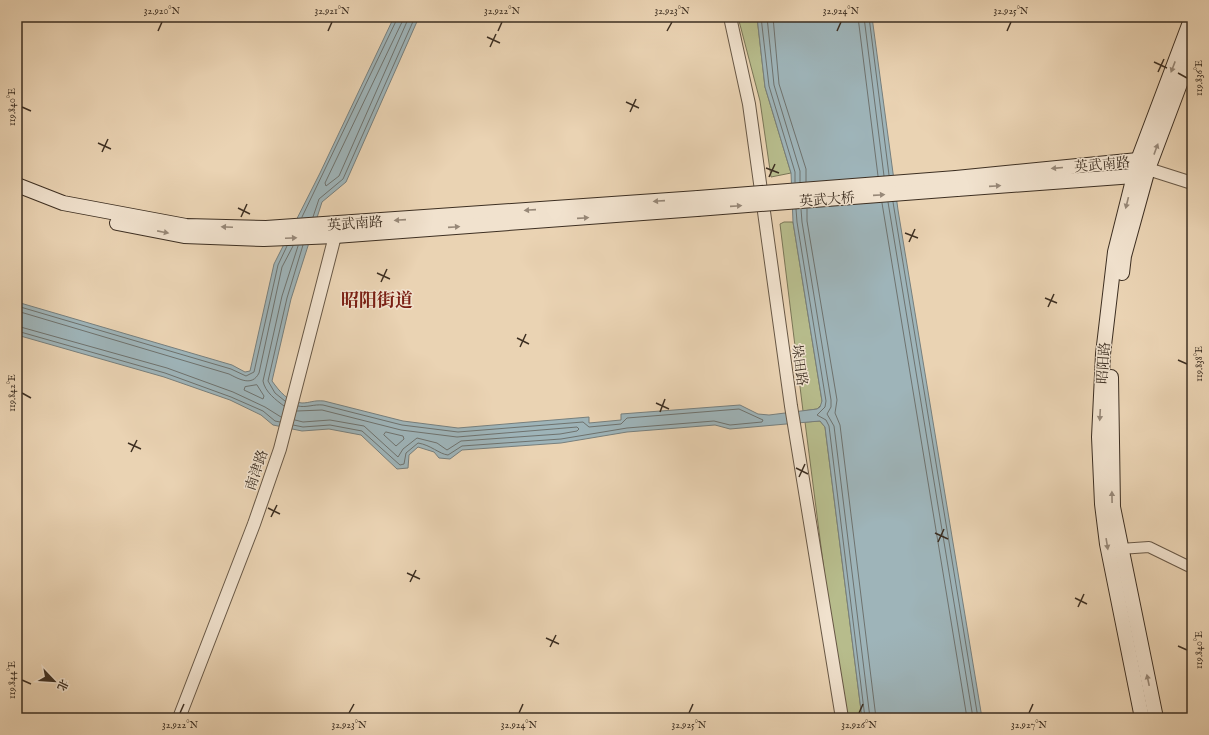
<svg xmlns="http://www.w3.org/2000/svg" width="1209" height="735" viewBox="0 0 1209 735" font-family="'IM FELL English','Noto Serif SC',serif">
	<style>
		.green { fill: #b7bc8c; stroke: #7a7657 }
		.water { fill: #9eb4b9; stroke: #777f7d }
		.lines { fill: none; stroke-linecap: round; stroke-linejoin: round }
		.shore { stroke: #6e726e; stroke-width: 1 }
		.minor-casing { stroke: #685846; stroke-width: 12 }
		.tertiary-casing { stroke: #685846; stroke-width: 14 }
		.secondary-casing { stroke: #3d2f22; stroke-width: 16 }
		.minor { stroke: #f1e2ce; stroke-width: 10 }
		.tertiary { stroke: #f1e2ce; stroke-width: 12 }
		.secondary { stroke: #f1e2ce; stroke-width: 14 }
		.secondary-bridge-casing { stroke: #3d2f22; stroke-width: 16; stroke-linecap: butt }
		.secondary-bridge { stroke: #f1e2ce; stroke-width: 14 }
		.oneway { fill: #978878 }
		.ticks { fill: none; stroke: #3d2f22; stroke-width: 1.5 }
		.labels { text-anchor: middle; stroke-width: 3; stroke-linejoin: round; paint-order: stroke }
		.street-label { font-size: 14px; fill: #3d2f22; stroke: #f1e2ce }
		.district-label { font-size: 18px; font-weight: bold; fill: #7a1f14; stroke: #f1e2ce }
		.neatline { fill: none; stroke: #3d2f22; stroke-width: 1.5 }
		.ticks-label { font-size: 10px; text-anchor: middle; fill: #3d2f22 }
	</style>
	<rect width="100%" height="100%" fill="#ead3b3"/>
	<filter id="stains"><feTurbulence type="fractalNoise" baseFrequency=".005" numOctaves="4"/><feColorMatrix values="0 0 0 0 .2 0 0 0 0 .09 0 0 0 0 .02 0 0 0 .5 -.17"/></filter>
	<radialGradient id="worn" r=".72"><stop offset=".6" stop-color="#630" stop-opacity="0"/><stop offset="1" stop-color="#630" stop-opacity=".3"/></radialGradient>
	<!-- green -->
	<g class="green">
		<path d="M738,17H757L765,87L791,173L771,177L760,101Z"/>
		<path d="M784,222H793L822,401V404L817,409L803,411L780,224Z"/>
		<path d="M820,421L825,427L862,718H843L805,422Z"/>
	</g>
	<!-- water -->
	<path class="water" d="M394,17H419L346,182L322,202L291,299L272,381C280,392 288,402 302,403C310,403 313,400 324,401L403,421L458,428L589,417V423L621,420V414L740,405L758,414L769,415L817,409L820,407L822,401L793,222L791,173L765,87L757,17H872L898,210L982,718H862L825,427L820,421L730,429L715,425L627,432L561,443L462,450L450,459L439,458L434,452L418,447L409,455L408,468L397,469L361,435L329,429L302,431L273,425L261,415L230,400L164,377L17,335V302L232,365L245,372L250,371L274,264L320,173Z"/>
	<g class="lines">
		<!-- shore -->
		<g class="shore">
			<path d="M403,17L402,22L325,183L326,186L339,176L409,17"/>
			<path d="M761,17L769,86L795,172V182"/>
			<path d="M767,17L774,85L800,171V182"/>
			<path d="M773,17L779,84L806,169V182"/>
			<path d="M858,17L878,176"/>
			<path d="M864,17L884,176"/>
			<path d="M869,17L889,175"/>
			<path d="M888,202L973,718"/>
			<path d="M893,202L978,718"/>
			<path d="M882,203L967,718"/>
			<path d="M796,209L797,222L826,401L825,407L817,415L826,420L829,426L865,718"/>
			<path d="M801,209L802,222L831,400V407L827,414L834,426L870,718"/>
			<path d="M807,209V221L837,400L835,413L840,425L876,718"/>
			<path d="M302,217L398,17"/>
			<path d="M313,217L319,199L343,179L415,17"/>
			<path d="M17,306L231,369L246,376L254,372L278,265L287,246"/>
			<path d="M17,311L229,374C239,379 252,387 259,373L282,267L293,246"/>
			<path d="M17,326L167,368L233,392L265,407L281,417"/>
			<path d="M17,331L165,373L231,397L263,411L275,421L280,422"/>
			<path d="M257,385L264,396L263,399L244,390L245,387Z"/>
			<path d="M285,401L275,393L268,381L287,298L303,245"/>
			<path d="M284,406C276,400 265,392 263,381L282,296L298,246"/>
			<path d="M295,420L303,422L330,420L364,426L398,457L403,449L417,438L437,443L447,450L461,441L560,434L577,431L579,429L577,427L457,437L401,430L322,410L297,411"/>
			<path d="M293,425L303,427L330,425L362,431L400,465L404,464L406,453L418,443C431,445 439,454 448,455L462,446L561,439L627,428L714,421L730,425L762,422L763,420L739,409L627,418L621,424L589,427L583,422L458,432L402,425L323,405C314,404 306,408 298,406"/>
			<path d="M386,432L403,436L404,439L396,446L384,435Z"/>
		</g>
		<!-- minor casing -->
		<g class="minor-casing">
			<path id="minor" d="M1120,549L1149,547L1192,568"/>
		</g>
		<!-- tertiary casing -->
		<g class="tertiary-casing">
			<g id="tertiary">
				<path d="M730,17L749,104L791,406L842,718"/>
				<path d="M1148,169L1192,183"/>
				<path d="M179,718L254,524L280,449L335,236V227"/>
			</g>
		</g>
		<!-- secondary casing -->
		<g class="secondary-casing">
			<g id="secondary">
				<path d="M956,178L1138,160L1148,169L1134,176L957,189"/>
				<path d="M17,185L63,203L186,226L266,228L698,198"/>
				<path d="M117,223L184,236L264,239L335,236L697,209"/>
				<path d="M1122,273L1124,256L1148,169L1192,52"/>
				<path d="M1111,377L1113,507L1156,718"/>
				<path d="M1142,718L1107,544L1102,504L1099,437L1103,354L1115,252L1138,160L1192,17"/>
			</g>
		</g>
		<!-- minor -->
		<use href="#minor" class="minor"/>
		<!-- tertiary -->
		<use href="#tertiary" class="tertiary"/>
		<!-- secondary -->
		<use href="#secondary" class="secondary"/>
		<!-- secondary-bridge casing -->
		<g class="secondary-bridge-casing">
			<g id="secondary-bridge">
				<path d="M698,198L956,178"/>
				<path d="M697,209L957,189"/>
			</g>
		</g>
		<!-- secondary-bridge -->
		<use href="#secondary-bridge" class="secondary-bridge"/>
	</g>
	<!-- one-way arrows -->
	<defs><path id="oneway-solid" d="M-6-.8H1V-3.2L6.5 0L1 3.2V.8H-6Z"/></defs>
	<g class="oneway">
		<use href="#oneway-solid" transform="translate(1173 67) rotate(111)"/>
		<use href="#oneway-solid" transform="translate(1156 149) rotate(-70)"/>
		<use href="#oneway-solid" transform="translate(1057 168) rotate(175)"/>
		<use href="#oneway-solid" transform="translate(995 186) rotate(-4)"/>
		<use href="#oneway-solid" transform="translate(879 195) rotate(-4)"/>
		<use href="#oneway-solid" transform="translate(659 201) rotate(176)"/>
		<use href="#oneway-solid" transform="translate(1127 203) rotate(104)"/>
		<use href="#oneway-solid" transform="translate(736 206) rotate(-4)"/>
		<use href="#oneway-solid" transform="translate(530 210) rotate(176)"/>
		<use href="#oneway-solid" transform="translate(583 218) rotate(-4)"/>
		<use href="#oneway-solid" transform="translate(400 220) rotate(176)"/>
		<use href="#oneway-solid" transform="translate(227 227) rotate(-178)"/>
		<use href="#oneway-solid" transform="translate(454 227) rotate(-4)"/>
		<use href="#oneway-solid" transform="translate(163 232) rotate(11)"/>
		<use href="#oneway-solid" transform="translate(291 238) rotate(-3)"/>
		<use href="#oneway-solid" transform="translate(1100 415) rotate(93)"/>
		<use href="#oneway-solid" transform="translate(1112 497) rotate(-91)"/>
		<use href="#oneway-solid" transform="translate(1107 544) rotate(81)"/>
		<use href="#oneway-solid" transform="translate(1148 680) rotate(-102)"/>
	</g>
	<!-- ticks -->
	<path class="ticks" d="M158,31L162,22M328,31L332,22M498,31L502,22M667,31L672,22M837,31L841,22M1007,31L1011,22M487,37L500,43M490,47L496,34M1154,62L1167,68M1158,72L1164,59M1178,73L1187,78M626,102L639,108M22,107L31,111M630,112L636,99M98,143L111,149M102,152L108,139M766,168L779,173M769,177L775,164M238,208L250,214M241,217L247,204M905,233L918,238M909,242L915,229M377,273L390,279M381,282L387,269M1045,298L1057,303M1048,307L1054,294M517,338L529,344M520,347L526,334M1178,360L1187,364M22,393L31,398M656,403L669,409M660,412L665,399M128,443L141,449M131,452L137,440M796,468L808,474M799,477L805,464M268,508L280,514M271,517L277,505M935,533L948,539M938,542L944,529M407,573L420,579M410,582L416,570M1075,598L1087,604M1078,607L1084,594M546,638L559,644M1178,646L1187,650M550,647L556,635M22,680L31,684M180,713L184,704M349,713L354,704M519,713L523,704M689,713L693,704M859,713L863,704M1029,713L1033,704"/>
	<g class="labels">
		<!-- street labels -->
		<g class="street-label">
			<text transform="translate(1102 164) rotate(-5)" y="5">英武南路</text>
			<text transform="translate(827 199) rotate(-4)" y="5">英武大桥</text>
			<text transform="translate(355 223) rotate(-4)" y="5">英武南路</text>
			<text transform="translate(1103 363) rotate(-86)" y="5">昭阳路</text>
			<text transform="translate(800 365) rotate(82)" y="5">垛田路</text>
			<text transform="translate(256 470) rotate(-71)" y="5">南津路</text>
		</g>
		<!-- district labels -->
		<g class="district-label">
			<text x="377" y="306">昭阳街道</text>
		</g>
	</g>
	<!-- margin -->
	<rect width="1209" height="735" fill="none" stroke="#ead3b3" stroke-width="44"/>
	<!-- north arrow -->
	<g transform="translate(54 681) rotate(115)" stroke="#f1e2ce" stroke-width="3" paint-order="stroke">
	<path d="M0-3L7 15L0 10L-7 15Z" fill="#3d2f22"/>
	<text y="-6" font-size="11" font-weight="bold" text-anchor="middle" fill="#3d2f22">北</text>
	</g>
	<rect x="22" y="22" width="1165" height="691" class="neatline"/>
	<g class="ticks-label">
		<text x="162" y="14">32.920°N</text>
		<text x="332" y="14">32.921°N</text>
		<text x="502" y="14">32.922°N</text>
		<text x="672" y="14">32.923°N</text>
		<text x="841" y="14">32.924°N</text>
		<text x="1011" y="14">32.925°N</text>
		<text transform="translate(1198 78) rotate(-90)" y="4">119.836°E</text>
		<text transform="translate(11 107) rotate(-90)" y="4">119.840°E</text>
		<text transform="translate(1198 364) rotate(-90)" y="4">119.838°E</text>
		<text transform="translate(11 393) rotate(-90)" y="4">119.842°E</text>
		<text transform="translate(1198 650) rotate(-90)" y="4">119.840°E</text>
		<text transform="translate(11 680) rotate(-90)" y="4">119.844°E</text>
		<text x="180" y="728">32.922°N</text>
		<text x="349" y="728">32.923°N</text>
		<text x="519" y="728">32.924°N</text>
		<text x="689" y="728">32.925°N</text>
		<text x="859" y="728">32.926°N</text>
		<text x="1029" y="728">32.927°N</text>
	</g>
	<rect width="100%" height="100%" filter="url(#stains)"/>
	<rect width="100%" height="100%" fill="url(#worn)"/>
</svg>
